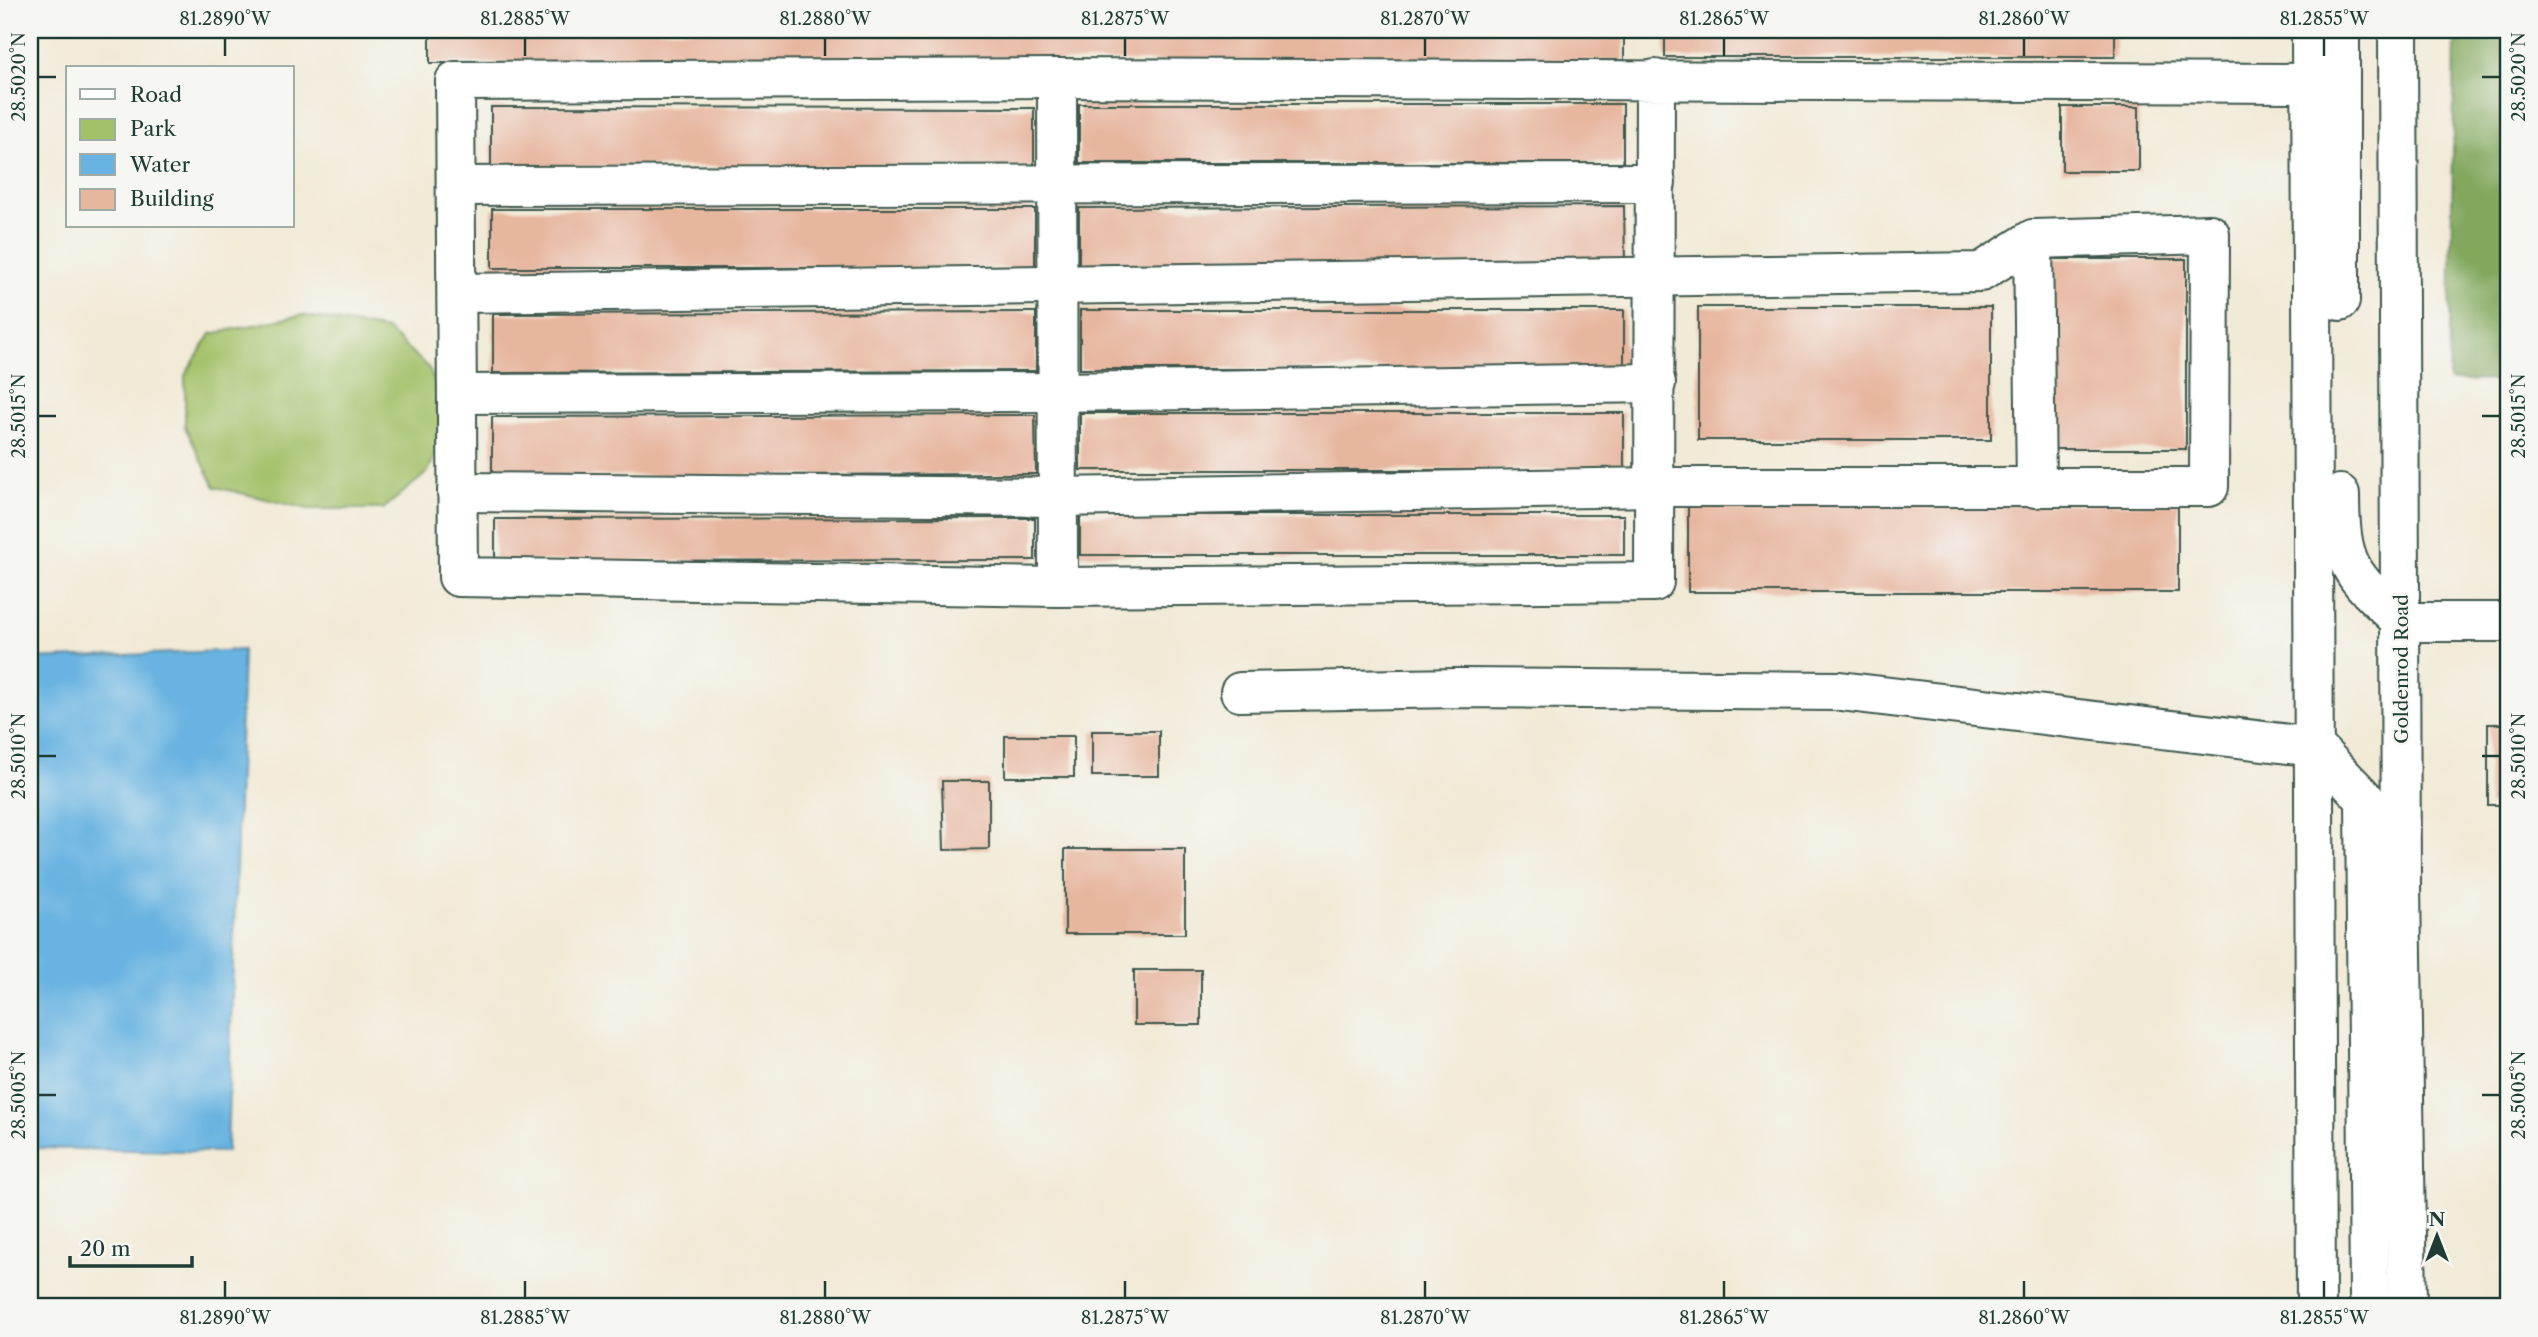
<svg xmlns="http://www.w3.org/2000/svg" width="2538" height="1337" viewBox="0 0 2538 1337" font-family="'Libre Caslon Text',serif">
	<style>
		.green { fill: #a3c169; stroke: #617f4e; stroke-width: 2 }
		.forest { fill: #82a75d; stroke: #507248; stroke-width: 2 }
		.water { fill: #68b3e1; stroke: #44788a; stroke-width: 2 }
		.building { fill: #e7b69f }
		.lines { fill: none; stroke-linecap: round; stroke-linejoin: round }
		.minor-casing { stroke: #3e574c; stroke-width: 42 }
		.major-casing { stroke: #3e574c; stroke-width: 42 }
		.minor { stroke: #fff; stroke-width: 38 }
		.major { stroke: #fff; stroke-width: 38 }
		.ticks { fill: none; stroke: #1f3d34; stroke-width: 2.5 }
		.labels { text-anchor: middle; stroke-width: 5; stroke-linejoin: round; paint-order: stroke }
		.street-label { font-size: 19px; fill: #1f3d34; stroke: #f6f6f2 }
		.neatline { fill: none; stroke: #1f3d34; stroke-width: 2.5 }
		.ticks-label { font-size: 18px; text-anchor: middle; fill: #1f3d34 }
	</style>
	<rect width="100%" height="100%" fill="#f6f6f2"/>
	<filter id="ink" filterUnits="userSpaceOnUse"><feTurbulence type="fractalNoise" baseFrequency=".0143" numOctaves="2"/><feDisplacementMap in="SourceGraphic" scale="14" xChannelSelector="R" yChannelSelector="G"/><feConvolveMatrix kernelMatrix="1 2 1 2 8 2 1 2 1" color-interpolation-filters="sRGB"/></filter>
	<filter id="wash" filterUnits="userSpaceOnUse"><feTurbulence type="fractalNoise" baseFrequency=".00686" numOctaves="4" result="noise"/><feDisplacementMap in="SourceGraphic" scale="28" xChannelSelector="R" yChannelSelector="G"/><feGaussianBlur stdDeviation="1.57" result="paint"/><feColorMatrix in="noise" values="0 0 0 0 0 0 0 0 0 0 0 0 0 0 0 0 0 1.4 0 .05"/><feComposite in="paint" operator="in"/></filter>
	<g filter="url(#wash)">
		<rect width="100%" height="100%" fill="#f1ead7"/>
		<!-- green -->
		<path class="green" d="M301,315L387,330L428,367L451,416L428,472L383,509H308L215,487L185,427V375L211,334Z"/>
		<!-- forest -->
		<path class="forest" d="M2455,30H2508V380L2449,381Z"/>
		<!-- water -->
		<path class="water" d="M243,650L227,1152L30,1148V659Z"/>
		<g id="blocks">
			<!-- building -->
			<g class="building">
				<path d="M430,30H1624V60L430,63Z"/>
				<rect x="1665" y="30" width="450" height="27"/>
				<rect x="1079" y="104" width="544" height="59"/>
				<path d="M491,107L1034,108V167L491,166Z"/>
				<rect x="2062" y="107" width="77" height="64"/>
				<path d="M1624,206L1625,265L1079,266V208Z"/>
				<rect x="492" y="209" width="543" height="59"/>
				<rect x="2051" y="259" width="135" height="190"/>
				<rect x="1698" y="307" width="293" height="133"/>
				<rect x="1080" y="310" width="544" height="59"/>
				<path d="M1036,312V371L493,373V314Z"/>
				<rect x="1080" y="413" width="544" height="57"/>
				<path d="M1035,415L1036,474L492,476V417Z"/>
				<rect x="1688" y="504" width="490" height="88"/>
				<rect x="1080" y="515" width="544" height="40"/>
				<path d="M1035,518V560L495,561V519Z"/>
				<rect x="2488" y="724" width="20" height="81"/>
				<rect x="1092" y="731" width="67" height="45"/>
				<rect x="1005" y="736" width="69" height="41"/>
				<path d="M942,781H989V849L944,850Z"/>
				<rect x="1065" y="849" width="120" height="85"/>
				<rect x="1134" y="970" width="67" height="55"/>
			</g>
		</g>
	</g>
	<g filter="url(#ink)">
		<use href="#blocks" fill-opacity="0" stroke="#3e574c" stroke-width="2"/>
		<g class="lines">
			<!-- minor casing -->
			<g class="minor-casing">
				<g id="minor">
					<path d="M1057,78L1058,587"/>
					<path d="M1655,79L1654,582L1058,587L458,577L455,81L1057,78L2312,83"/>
					<path d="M456,186L1656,183"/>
					<path d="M2033,239L2036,488"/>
					<path d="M457,293L1981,272L2033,239L2210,234L2209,487H1657L1057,497L457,492"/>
					<path d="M457,394L1056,392L1656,383"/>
					<path d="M2402,622H2508"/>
					<path d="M1240,692L1458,688L1840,691L2315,747"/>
				</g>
			</g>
			<!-- major casing -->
			<g class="major-casing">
				<g id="major">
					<path d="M2311,30L2316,1307"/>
					<path d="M2340,30V301"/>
					<path d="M2398,30L2401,885L2407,1307"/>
					<path d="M2340,494C2340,566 2350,574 2402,622"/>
					<path d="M2315,747L2365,799L2369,1296L2373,1307"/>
				</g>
			</g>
			<!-- minor -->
			<use href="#minor" class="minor"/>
			<!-- major -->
			<use href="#major" class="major"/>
		</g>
	</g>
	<!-- ticks -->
	<path class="ticks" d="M225,38V56M525,38V56M825,38V56M1125,38V56M1425,38V56M1724,38V56M2024,38V56M2324,38V56M38,77H56M2482,77H2500M38,416H56M2482,416H2500M38,756H56M2482,756H2500M38,1095H56M2482,1095H2500M225,1281V1298M525,1281V1298M825,1281V1298M1125,1281V1298M1425,1281V1298M1724,1281V1298M2024,1281V1298M2324,1281V1298"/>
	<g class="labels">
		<!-- street labels -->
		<g class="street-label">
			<text transform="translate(2401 669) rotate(-90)" y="7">Goldenrod Road</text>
		</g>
	</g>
	<!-- margin -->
	<rect width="2538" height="1337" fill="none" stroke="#f6f6f2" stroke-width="77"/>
	<!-- legend -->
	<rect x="66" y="66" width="228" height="161" fill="#f6f6f2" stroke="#a0aca6" stroke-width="2"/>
	<rect x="80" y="89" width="35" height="10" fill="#ffffff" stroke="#a0aca6" stroke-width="2"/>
	<text x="130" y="102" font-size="21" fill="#1f3d34">Road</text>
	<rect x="80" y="119" width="35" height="21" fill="#a3c169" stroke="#a0aca6" stroke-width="2"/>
	<text x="130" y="136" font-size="21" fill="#1f3d34">Park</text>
	<rect x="80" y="154" width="35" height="21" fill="#68b3e1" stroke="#a0aca6" stroke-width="2"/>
	<text x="130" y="172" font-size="21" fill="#1f3d34">Water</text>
	<rect x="80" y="189" width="35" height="21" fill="#e7b69f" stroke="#a0aca6" stroke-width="2"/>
	<text x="130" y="206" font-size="21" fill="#1f3d34">Building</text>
	<!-- north arrow -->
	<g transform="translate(2437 1236)" stroke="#f6f6f2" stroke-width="5" paint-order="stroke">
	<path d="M0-5L12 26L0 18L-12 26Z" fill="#1f3d34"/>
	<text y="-10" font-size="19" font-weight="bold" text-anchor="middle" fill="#1f3d34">N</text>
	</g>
	<!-- scale -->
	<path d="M70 1256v10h122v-10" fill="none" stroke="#1f3d34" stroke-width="3.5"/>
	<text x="80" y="1256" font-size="21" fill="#1f3d34" stroke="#f6f6f2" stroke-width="5" paint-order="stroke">20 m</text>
	<rect x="38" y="38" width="2462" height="1260" class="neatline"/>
	<g class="ticks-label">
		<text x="225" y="25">81.2890°W</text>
		<text x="525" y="25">81.2885°W</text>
		<text x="825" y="25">81.2880°W</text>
		<text x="1125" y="25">81.2875°W</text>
		<text x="1425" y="25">81.2870°W</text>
		<text x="1724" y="25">81.2865°W</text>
		<text x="2024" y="25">81.2860°W</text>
		<text x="2324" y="25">81.2855°W</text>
		<text transform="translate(19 77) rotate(-90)" y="6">28.5020°N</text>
		<text transform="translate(2519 77) rotate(-90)" y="6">28.5020°N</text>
		<text transform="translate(19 416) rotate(-90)" y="6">28.5015°N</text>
		<text transform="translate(2519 416) rotate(-90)" y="6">28.5015°N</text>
		<text transform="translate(19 756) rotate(-90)" y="6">28.5010°N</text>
		<text transform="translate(2519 756) rotate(-90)" y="6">28.5010°N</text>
		<text transform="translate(19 1095) rotate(-90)" y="6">28.5005°N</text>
		<text transform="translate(2519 1095) rotate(-90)" y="6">28.5005°N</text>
		<text x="225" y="1324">81.2890°W</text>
		<text x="525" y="1324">81.2885°W</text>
		<text x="825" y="1324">81.2880°W</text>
		<text x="1125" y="1324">81.2875°W</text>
		<text x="1425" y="1324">81.2870°W</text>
		<text x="1724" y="1324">81.2865°W</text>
		<text x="2024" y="1324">81.2860°W</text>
		<text x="2324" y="1324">81.2855°W</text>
	</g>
</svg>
